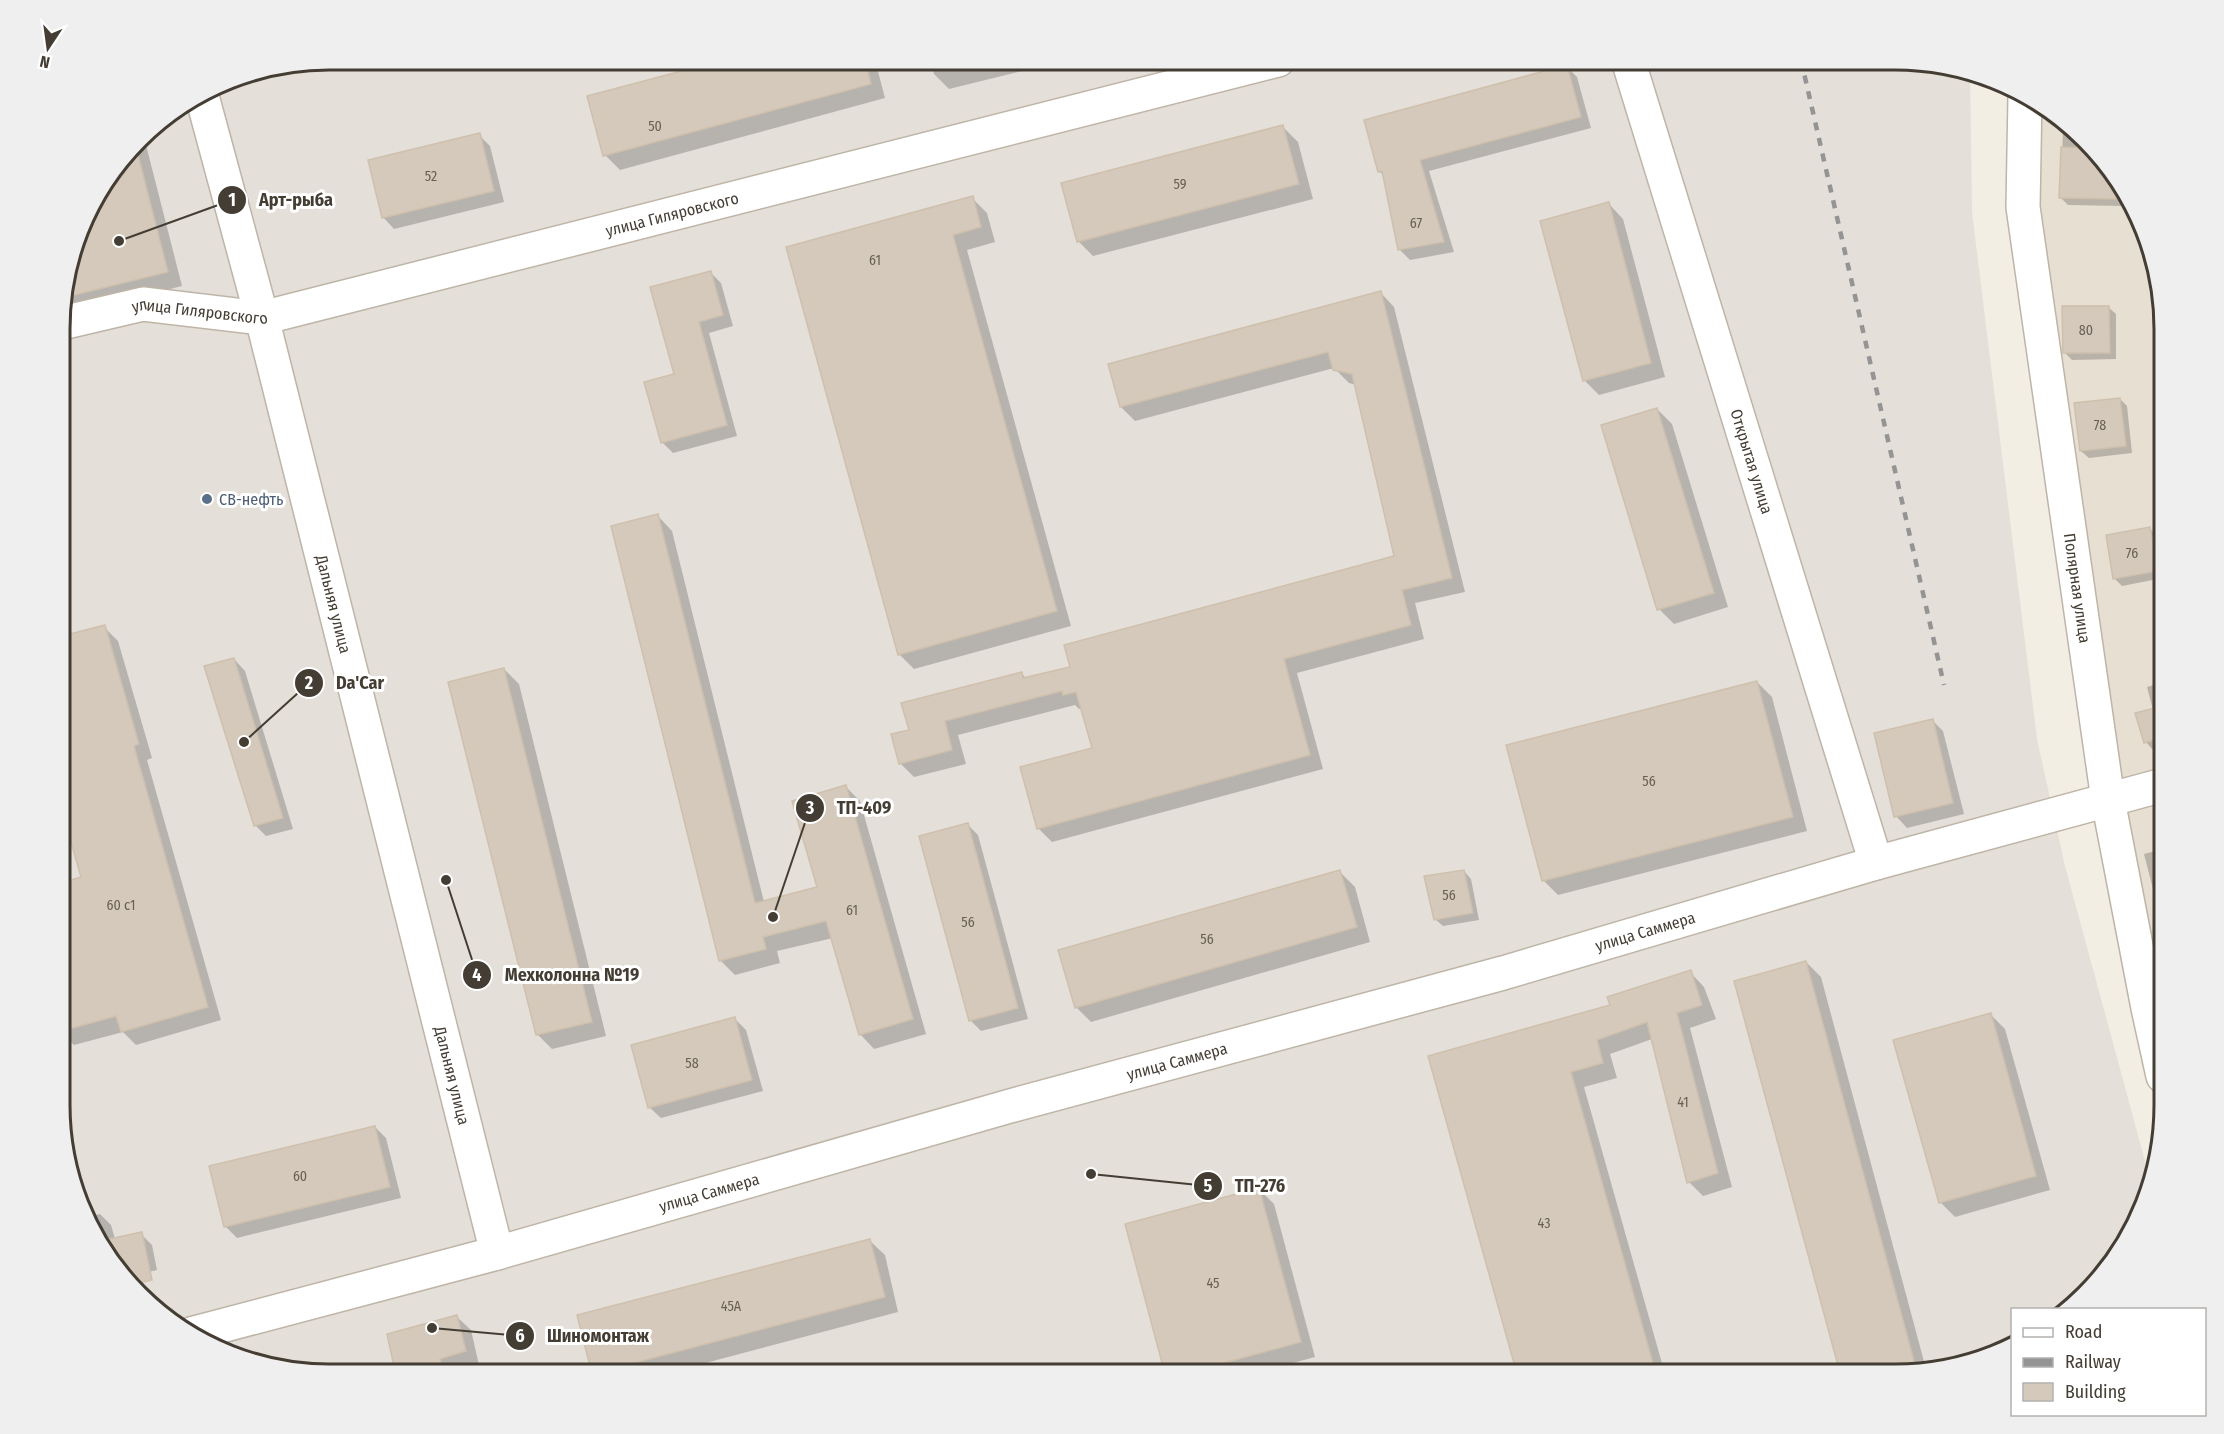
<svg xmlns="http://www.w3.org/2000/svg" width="2224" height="1434" viewBox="0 0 2224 1434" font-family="'Fira Sans Condensed',sans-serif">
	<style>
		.residential { fill: #e6dfd2 }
		.industrial { fill: #e4dfd9 }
		.shadow { fill: #0003 }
		.building { fill: #d4c9ba; stroke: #cfc0ad; stroke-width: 1.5 }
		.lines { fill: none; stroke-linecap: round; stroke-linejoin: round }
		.minor-casing { stroke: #beb5a7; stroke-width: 36 }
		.minor { stroke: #fff; stroke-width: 33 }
		.rail { stroke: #949494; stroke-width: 4.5; stroke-dasharray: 8 8; stroke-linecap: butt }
		.service-dot { fill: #5c6f8a; stroke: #fff; stroke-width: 2 }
		.labels { text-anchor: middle; stroke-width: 6; stroke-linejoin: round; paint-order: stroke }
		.number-label { font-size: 14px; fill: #686056 }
		.street-label { font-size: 16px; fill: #443d34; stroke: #fff }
		.service-label { font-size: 16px; fill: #4e5e75; stroke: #fff; text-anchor: start }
		.rim { fill: none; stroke: #443d34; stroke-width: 3 }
		.leader { fill: none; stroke: #443d34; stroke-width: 2 }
		.callout-dot { fill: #443d34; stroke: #fff; stroke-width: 2 }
		.mark-label { font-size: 18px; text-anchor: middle; font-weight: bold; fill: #fff }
		.callout-label { font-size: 18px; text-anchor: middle; font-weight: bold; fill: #443d34; stroke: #fff; stroke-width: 6; stroke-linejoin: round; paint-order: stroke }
	</style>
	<rect width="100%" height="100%" fill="#f2eee4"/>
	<!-- residential -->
	<path class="residential" d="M2030,99L2044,105L2128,195L2163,312V1024L2119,795L2030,209Z"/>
	<!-- industrial -->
	<path class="industrial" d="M329,60H1895L1970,71L1972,212L2037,739L2065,866L2151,1183L2150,1191L2119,1254L2060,1309L2012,1310V1343L1912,1373L329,1374L243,1360L180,1329L105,1254L62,1140V294L88,210L151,127L226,80Z"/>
	<!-- shadow -->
	<g class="shadow">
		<path d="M728,60H875L885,98L620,170L605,155Z"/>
		<path d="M930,60H1066L949,89L934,74Z"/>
		<path d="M1567,67L1577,77L1591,128L1429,171L1454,252L1410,260L1399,249L1385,177L1379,171Z"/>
		<path d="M2063,125L2124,190L2123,206L2068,205L2061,198Z"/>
		<path d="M1283,127L1298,142L1313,199L1093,256L1078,241Z"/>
		<path d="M479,135L490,146L504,202L394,229L383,217Z"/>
		<path d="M144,137L182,286L62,316V294L88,210Z"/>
		<path d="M972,198L987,213L995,242L967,250L1071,626L914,669L899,654L788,248Z"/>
		<path d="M1609,204L1623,219L1665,377L1599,395L1584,380Z"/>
		<path d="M710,272L721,283L733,326L709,333L737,436L673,453L662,442L676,375Z"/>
		<path d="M1380,292L1394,307L1465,592L1415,603L1424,639L1297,673L1323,769L1052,842L1038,828L1093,749L1082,708L1079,709L1075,705L958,735L966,764L914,777L900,763L910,731L1021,673L1027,679L1072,668L1396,557L1356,385L1349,383L1334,368L1135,421L1121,407Z"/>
		<path d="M2108,307L2116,314V359L2072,360L2065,353Z"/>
		<path d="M2120,399L2127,406L2132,453L2089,458L2081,451Z"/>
		<path d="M1657,409L1672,424L1728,607L1674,624L1659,609Z"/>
		<path d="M658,516L672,531L764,902L819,888L846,787L860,801L926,1034L874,1049L860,1034L833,938L777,951L780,963L735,975L720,960Z"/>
		<path d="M2150,529L2157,536L2163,578L2122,586L2115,579L2107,536Z"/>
		<path d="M104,627L118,641L152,758L147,760L221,1020L136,1045L123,1032L74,1045L62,1034V884L83,878Z"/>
		<path d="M234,659L245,671L293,829L266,836L255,825Z"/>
		<path d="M504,669L519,684L606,1036L552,1049L537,1034Z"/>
		<path d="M1757,682L1772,697L1807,831L1558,895L1543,880Z"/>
		<path d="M2163,682V745L2152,749L2146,742L2153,710L2147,687Z"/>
		<path d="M1932,720L1943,731L1964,814L1907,828L1896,816Z"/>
		<path d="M967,824L978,835L1028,1019L981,1031L970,1020Z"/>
		<path d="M2163,849V896L2160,897L2153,889L2144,854Z"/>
		<path d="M1464,871L1471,879L1479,920L1443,926L1435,919Z"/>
		<path d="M1340,872L1355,887L1370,942L1091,1022L1076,1007Z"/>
		<path d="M1806,962L1821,977L1926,1369L1912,1373H1842L1736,982Z"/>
		<path d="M1690,972L1704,987L1716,1019L1690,1028L1732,1187L1703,1196L1689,1182L1652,1039L1610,1054L1617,1078L1584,1087L1665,1374H1519L1430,1057L1612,1006Z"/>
		<path d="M1990,1014L2005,1029L2050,1190L1955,1217L1940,1202Z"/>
		<path d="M735,1019L746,1030L763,1091L661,1118L649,1107Z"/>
		<path d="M375,1127L386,1138L401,1198L237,1238L225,1226Z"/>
		<path d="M1259,1189L1274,1204L1315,1357L1252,1374H1167Z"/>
		<path d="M100,1214L111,1225L115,1239L141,1234L152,1245L157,1270L128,1277L105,1254L91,1216Z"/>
		<path d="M870,1241L885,1255L898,1312L664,1374H594L579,1316Z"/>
		<path d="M457,1317L471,1330L479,1365L453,1374H401L397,1370Z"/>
	</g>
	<!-- building -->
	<g class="building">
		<path d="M723,60H865L871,84L603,156L587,96Z"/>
		<path d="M1567,65L1581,117L1420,160L1444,242L1398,250L1382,171L1378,172L1364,120Z"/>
		<path d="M1283,125L1299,184L1077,242L1061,183Z"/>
		<path d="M480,133L494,191L382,218L368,160Z"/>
		<path d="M136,147L168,272L62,298L88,210Z"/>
		<path d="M2061,147L2084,148L2117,183L2116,199L2059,198Z"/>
		<path d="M973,196L981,227L953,235L1057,611L898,655L786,247Z"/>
		<path d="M1609,202L1651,363L1583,381L1540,221Z"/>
		<path d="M711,271L723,315L699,322L727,425L661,443L644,382L674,374L650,287Z"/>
		<path d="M1381,291L1452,578L1402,590L1411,625L1284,659L1310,755L1037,829L1020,767L1092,748L1076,692L1063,695L1062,691L945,721L952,750L899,764L891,734L909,730L901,703L1022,672L1023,678L1070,667L1064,645L1394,556L1352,374L1333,370L1328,352L1120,407L1108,364Z"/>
		<path d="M2062,306H2109L2110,353H2063Z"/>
		<path d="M2120,398L2126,446L2080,451L2074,403Z"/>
		<path d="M1657,408L1714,593L1657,610L1601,425Z"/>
		<path d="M658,514L755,903L817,887L792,801L846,785L913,1019L859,1035L826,921L763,937L766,949L719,961L611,526Z"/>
		<path d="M2150,527L2158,571L2113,579L2106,535Z"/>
		<path d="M105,625L139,744L134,746L208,1007L121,1032L116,1016L62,1031V883L81,877L62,810V636Z"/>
		<path d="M234,658L283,818L254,826L204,666Z"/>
		<path d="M504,668L592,1022L536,1035L448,682Z"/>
		<path d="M1757,681L1793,817L1542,881L1506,745Z"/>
		<path d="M2163,706V737L2144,743L2135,713Z"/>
		<path d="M1933,719L1953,803L1894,817L1874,733Z"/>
		<path d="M968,823L1018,1008L969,1021L919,836Z"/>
		<path d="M1340,870L1357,927L1075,1008L1058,950Z"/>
		<path d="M1464,870L1473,913L1434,920L1424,876Z"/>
		<path d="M1806,961L1917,1372L1912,1373H1840L1734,981Z"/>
		<path d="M1691,970L1702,1005L1677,1013L1718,1173L1687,1183L1647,1022L1597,1040L1603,1063L1571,1072L1656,1374H1517L1428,1056L1610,1005L1607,997Z"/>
		<path d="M1991,1013L2036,1176L1939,1203L1893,1040Z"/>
		<path d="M735,1017L752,1080L648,1108L631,1045Z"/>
		<path d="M375,1126L390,1187L224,1227L209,1166Z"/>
		<path d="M1259,1188L1301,1342L1183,1374H1165L1125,1224Z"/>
		<path d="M142,1232L152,1280L135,1284L105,1254L100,1241Z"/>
		<path d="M870,1239L885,1297L592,1374L577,1315Z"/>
		<path d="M457,1315L466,1351L440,1359L444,1374H410L395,1371L387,1334Z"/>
	</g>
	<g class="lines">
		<!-- minor casing -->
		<g class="minor-casing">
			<g id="minor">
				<path id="s1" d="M1628,60L1876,863"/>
				<path id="s2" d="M202,96L262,318L497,1253"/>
				<path id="s3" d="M2025,96L2023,207L2108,800L2148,1008L2163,1076"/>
				<path id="s4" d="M62,323L143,304L262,318L1278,60"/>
				<path id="s5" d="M191,1334L497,1253L1010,1106L1503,973L1876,863L2163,785"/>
			</g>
		</g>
		<!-- minor -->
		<use href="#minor" class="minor"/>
		<!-- rail -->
		<path class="rail" d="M1801,60L1944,685"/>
	</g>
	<!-- markers -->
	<circle class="service-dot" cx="207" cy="499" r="6"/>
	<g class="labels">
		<!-- number labels -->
		<g class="number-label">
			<text x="655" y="131">50</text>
			<text x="431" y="181">52</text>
			<text x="1180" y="189">59</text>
			<text x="1416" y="228">67</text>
			<text x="875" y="265">61</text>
			<text x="2086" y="335">80</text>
			<text x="2100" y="430">78</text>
			<text x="2132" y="558">76</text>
			<text x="1649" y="786">56</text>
			<text x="1449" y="900">56</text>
			<text x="121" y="910">60 с1</text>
			<text x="852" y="915">61</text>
			<text x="968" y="927">56</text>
			<text x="1207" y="944">56</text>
			<text x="692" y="1068">58</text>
			<text x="1683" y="1107">41</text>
			<text x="300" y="1181">60</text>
			<text x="1544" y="1228">43</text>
			<text x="1213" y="1288">45</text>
			<text x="731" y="1311">45А</text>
		</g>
		<!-- street labels -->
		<g class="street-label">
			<text dy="6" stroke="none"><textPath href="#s4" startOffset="626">улица Гиляровского</textPath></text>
			<text dy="6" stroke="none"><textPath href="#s4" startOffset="140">улица Гиляровского</textPath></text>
			<text dy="6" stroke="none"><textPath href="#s1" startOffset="420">Открытая улица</textPath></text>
			<text dy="6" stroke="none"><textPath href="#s3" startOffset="496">Полярная улица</textPath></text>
			<text dy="6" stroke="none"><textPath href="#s2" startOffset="525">Дальняя улица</textPath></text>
			<text dy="6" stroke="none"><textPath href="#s5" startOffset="1509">улица Саммера</textPath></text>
			<text dy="6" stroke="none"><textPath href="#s5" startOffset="1023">улица Саммера</textPath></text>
			<text dy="6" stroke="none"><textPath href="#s2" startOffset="1011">Дальняя улица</textPath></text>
			<text dy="6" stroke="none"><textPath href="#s5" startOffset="537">улица Саммера</textPath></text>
		</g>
		<!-- service labels -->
		<g class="service-label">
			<text x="219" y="505">СВ-нефть</text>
		</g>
	</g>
	<!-- crop -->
	<path d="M0 0H2224V1434H0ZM329 70H1895A259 259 0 0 1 2154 329V1105A259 259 0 0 1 1895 1364H329A259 259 0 0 1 70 1105V329A259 259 0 0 1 329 70Z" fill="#f0efef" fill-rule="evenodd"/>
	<path class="rim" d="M329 70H1895A259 259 0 0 1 2154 329V1105A259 259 0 0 1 1895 1364H329A259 259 0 0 1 70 1105V329A259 259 0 0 1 329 70Z"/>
	<!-- callouts -->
	<path class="leader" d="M119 241L232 200M244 742L309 683M773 917L810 808M446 880L477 975M1091 1174L1208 1186M432 1328L520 1336"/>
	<g class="callout-dot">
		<circle cx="119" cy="241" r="6"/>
		<circle cx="244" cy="742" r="6"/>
		<circle cx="773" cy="917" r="6"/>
		<circle cx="446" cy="880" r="6"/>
		<circle cx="1091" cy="1174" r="6"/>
		<circle cx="432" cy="1328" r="6"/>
		<circle cx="232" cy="200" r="15"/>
		<circle cx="309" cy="683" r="15"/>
		<circle cx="810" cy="808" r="15"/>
		<circle cx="477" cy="975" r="15"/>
		<circle cx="1208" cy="1186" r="15"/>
		<circle cx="520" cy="1336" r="15"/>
	</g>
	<g class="mark-label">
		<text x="232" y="206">1</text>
		<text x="309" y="689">2</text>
		<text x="810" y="814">3</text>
		<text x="477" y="981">4</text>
		<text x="1208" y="1192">5</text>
		<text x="520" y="1342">6</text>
	</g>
	<g class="callout-label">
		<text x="296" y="206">Арт-рыба</text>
		<text x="360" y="689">Da'Car</text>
		<text x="864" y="814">ТП-409</text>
		<text x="572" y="981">Мехколонна №19</text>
		<text x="1260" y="1192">ТП-276</text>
		<text x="598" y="1342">Шиномонтаж</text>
	</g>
	<!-- legend -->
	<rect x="2011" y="1308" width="195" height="108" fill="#ffffff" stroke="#b4b1ae" stroke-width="1.5"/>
	<rect x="2023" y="1328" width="30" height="9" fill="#ffffff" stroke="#b4b1ae" stroke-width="1.5"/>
	<text x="2065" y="1338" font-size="18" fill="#443d34">Road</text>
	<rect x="2023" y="1358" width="30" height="9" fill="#949494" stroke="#b4b1ae" stroke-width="1.5"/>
	<text x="2065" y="1368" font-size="18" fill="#443d34">Railway</text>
	<rect x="2023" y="1383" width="30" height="18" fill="#d4c9ba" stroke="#b4b1ae" stroke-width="1.5"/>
	<text x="2065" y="1398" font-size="18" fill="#443d34">Building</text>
	<!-- north arrow -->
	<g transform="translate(48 48) rotate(193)" stroke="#ffffff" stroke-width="4.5" paint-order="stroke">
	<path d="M0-4.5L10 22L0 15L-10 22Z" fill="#443d34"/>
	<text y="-9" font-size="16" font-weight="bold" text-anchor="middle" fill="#443d34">N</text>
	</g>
</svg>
